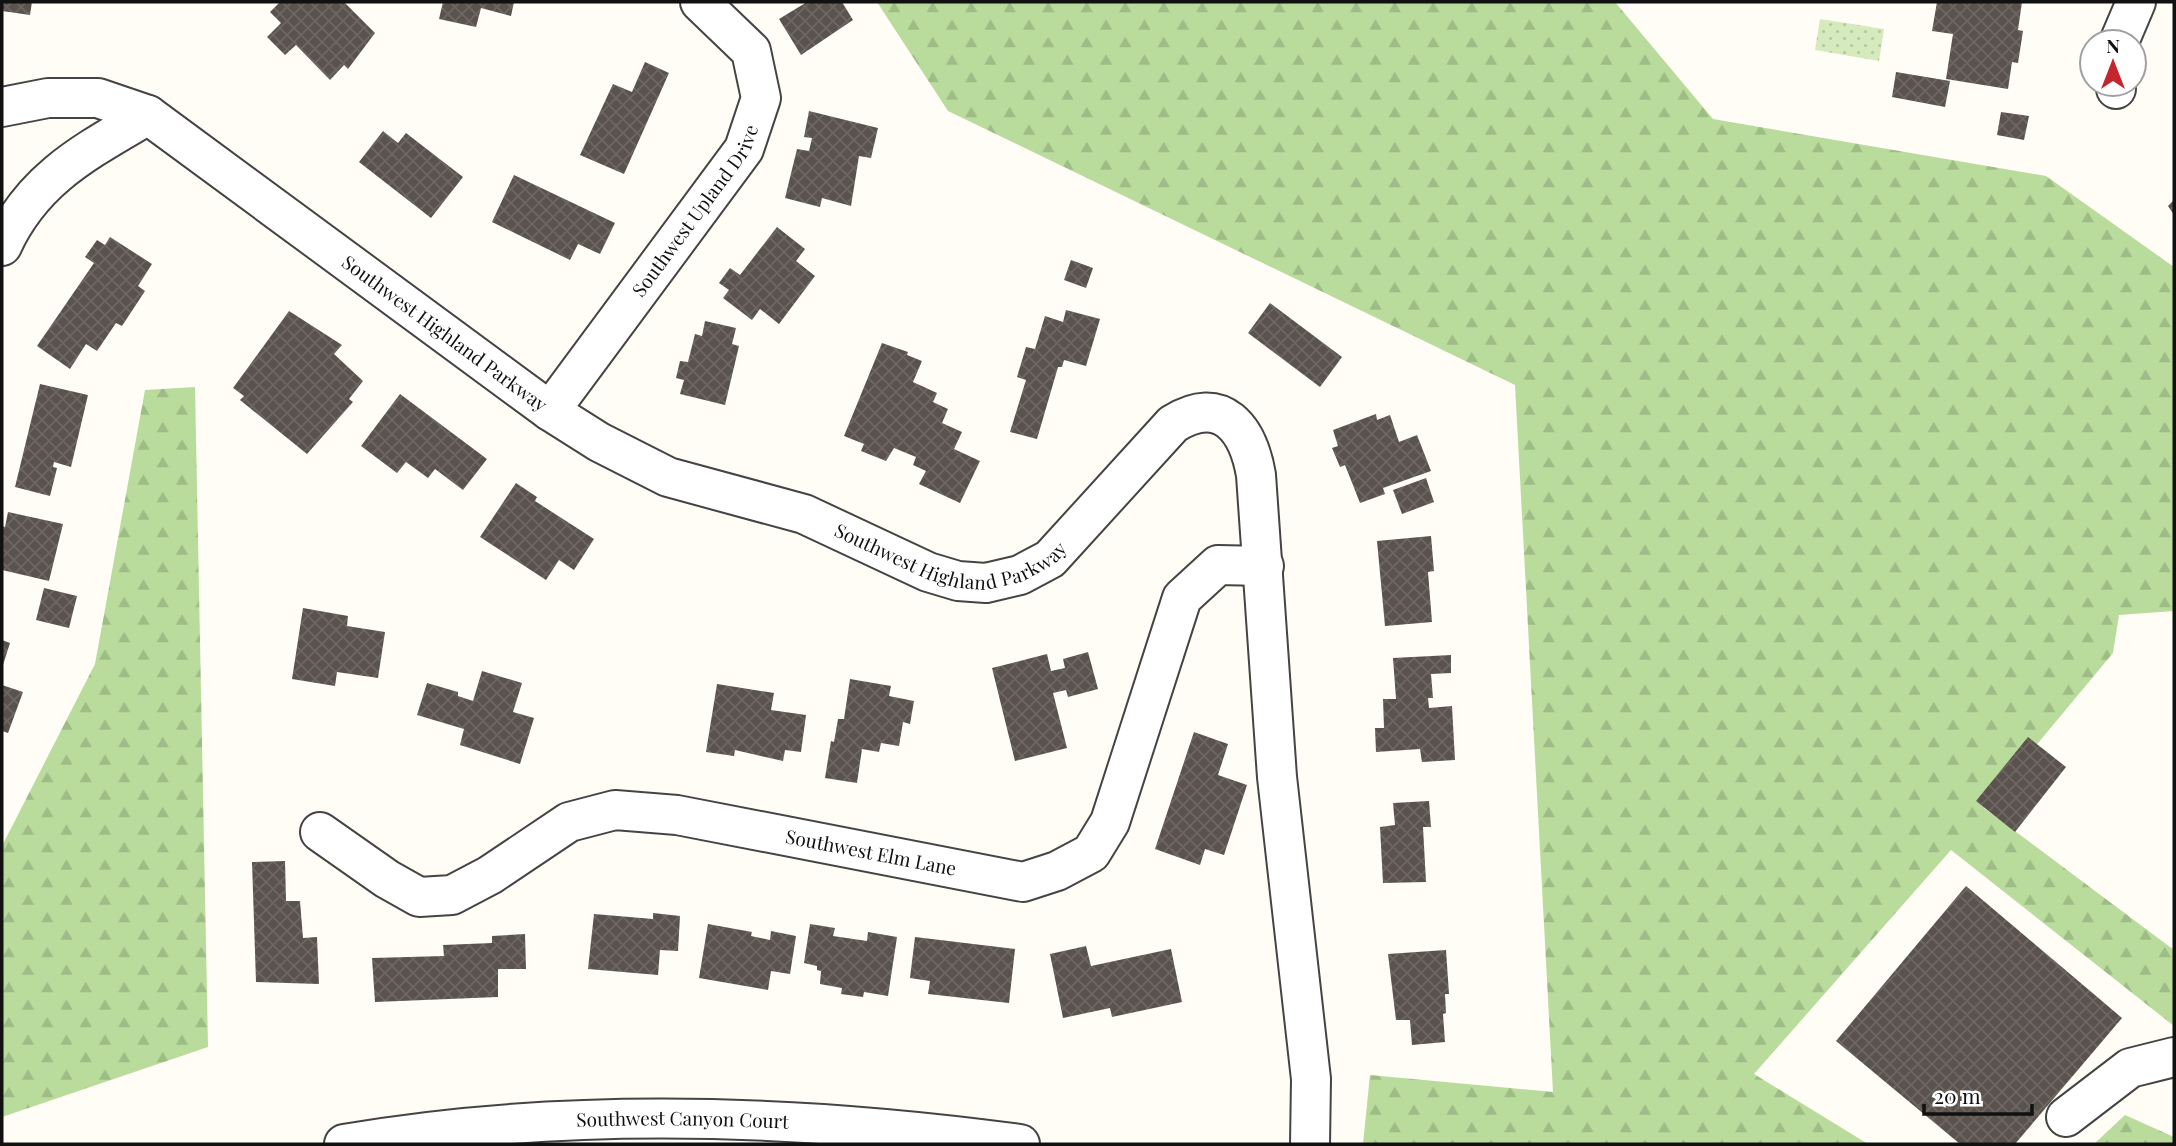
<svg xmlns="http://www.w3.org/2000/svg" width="2176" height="1146" viewBox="0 0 2176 1146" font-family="'Playfair Display',serif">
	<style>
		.grass { fill: url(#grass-dots) }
		.forest { fill: url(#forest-firs) }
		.building { fill: url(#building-cross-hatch) }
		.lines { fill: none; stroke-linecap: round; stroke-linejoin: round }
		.minor-casing { stroke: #444; stroke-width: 42 }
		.minor { stroke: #fff; stroke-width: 38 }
		.labels { text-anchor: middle; stroke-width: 7; stroke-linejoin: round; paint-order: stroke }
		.street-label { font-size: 19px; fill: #111; stroke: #fff }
	</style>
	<defs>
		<pattern id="grass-dots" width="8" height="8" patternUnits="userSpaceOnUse" patternTransform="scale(1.75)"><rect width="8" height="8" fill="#d5ebbd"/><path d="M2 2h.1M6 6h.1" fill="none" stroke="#b6c8a1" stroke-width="1.8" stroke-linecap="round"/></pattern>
		<pattern id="forest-firs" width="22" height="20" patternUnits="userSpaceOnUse" patternTransform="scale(1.75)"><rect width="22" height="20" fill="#b9dc9c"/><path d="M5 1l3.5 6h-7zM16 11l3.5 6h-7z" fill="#9ebc85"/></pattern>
		<pattern id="building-cross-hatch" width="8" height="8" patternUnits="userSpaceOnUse" patternTransform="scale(1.75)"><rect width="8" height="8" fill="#5a524d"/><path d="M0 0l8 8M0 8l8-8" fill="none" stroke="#6d6662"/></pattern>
	</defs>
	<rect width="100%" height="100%" fill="#fffdf5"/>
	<!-- grass -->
	<path class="grass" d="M1820,19L1884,29L1879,61L1815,50Z"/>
	<!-- forest -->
	<g class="forest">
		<path d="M877,2H1615L1713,119L2046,176L2174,267V611L2119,615L2113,653L1984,808L2174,950V1026L1951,850L1754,1074L1868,1144H1363L1370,1075L1553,1092L1515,385L948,111Z"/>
		<path d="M195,387L208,1047L2,1117V846L95,664L145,390Z"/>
		<path d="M2125,1115L2174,1137V1144H2094Z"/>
	</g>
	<!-- building -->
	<g class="building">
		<path d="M2,2H32L30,15L2,11Z"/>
		<path d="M280,2H344L375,33L348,69L344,65L330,80L296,45L285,55L267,37L281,23L270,12Z"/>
		<path d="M443,2H514L511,16L481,8L476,27L439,19Z"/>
		<path d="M807,2H842L853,20L801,55L779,19Z"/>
		<path d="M1937,2H2022L2018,30L2023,31L2018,63L2012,62L2008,89L1946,79L1953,34L1932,31Z"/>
		<path d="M645,62L669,73L624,174L580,155L613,84L632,92Z"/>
		<path d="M1896,72L1950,81L1945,107L1892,97Z"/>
		<path d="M809,111L878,128L871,158L859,156L851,206L822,198L820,207L785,198L797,149L809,151L812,138L804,137Z"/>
		<path d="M2001,112L2029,116L2024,140L1997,135Z"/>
		<path d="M383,131L398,143L406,133L463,177L431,218L359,162Z"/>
		<path d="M514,175L615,223L600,254L578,244L570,260L492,222Z"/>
		<path d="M2174,200V215L2168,206Z"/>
		<path d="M777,227L805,249L796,261L815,276L779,324L760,309L752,320L723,298L729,290L719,283L730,268L740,275Z"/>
		<path d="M110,237L152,264L138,286L145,291L122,326L116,323L97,351L86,344L70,369L37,346L94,263L85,257L97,240L105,245Z"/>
		<path d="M1071,260L1093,268L1086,288L1064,280Z"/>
		<path d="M1270,303L1342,357L1320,387L1248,333Z"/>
		<path d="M1066,310L1100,319L1086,366L1064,360L1062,367H1058L1037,439L1010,432L1026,380L1017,377L1026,347L1035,349L1045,316L1063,322Z"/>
		<path d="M289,311L342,345L334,354L363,381L349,399L353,402L307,454L240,400L244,396L233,388Z"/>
		<path d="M705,321L736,328L732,344L739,346L725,405L680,394L684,380L676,378L680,361L688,362L695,334L702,336Z"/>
		<path d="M882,343L908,352L907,355L922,361L913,382L937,393L933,402L948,409L942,423L962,432L954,449L980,461L960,503L919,484L926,471L913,465L916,457L894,448L886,461L861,451L864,444L844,436Z"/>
		<path d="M40,384L88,395L71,467L54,462L53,467L57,468L50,496L15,487Z"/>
		<path d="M400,394L487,459L463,490L435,469L428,478L406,462L397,473L361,446Z"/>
		<path d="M1376,414L1377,420L1390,415L1399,442L1417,435L1431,471L1383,488L1385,494L1360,503L1345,465L1340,467L1332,448L1338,446L1333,430Z"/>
		<path d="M1426,478L1434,502L1402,514L1393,490Z"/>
		<path d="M516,483L537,497L535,501L594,539L574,570L559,560L546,580L480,537Z"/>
		<path d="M8,512L63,524L49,581L2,570V526L5,527Z"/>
		<path d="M1431,536L1434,571L1428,572L1432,622L1385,626L1377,541Z"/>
		<path d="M44,588L77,596L69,628L36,620Z"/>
		<path d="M303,608L348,616L347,626L385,632L378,678L337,672L335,686L292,679Z"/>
		<path d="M2,640L10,643L2,668Z"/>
		<path d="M1088,652L1098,689L1068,697L1066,690L1053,693L1067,748L1015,761L992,668L1047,654L1051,671L1065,668L1063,659Z"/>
		<path d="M1451,655V673L1431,674L1433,698H1428L1429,708L1452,706L1455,760L1422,762L1420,749L1376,752L1375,728H1384L1383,699H1396L1393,658Z"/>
		<path d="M482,671L522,683L513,712L534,718L520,764L460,745L464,729L417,715L427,683L458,692V696L473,701Z"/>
		<path d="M850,679L891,686L889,696L914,701L910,724L903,722L899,746L881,743L879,752L862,749L857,783L825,778L831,741L834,742L838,719H844Z"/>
		<path d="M717,684L774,693L771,710L806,715L801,752L785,750L783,761L735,750L734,756L706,752Z"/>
		<path d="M2,685L23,692L8,733L2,731Z"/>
		<path d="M1194,732L1228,744L1218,775L1247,785L1224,855L1205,849L1200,865L1155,849Z"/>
		<path d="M2028,737L2066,767L2015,832L1976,801Z"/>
		<path d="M1429,801L1431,827H1423L1426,882L1383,883L1380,827L1395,825L1393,803Z"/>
		<path d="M285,861L286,901H300L303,938L317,937L319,984L256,982L252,862Z"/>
		<path d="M1966,886L2122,1018L2015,1144H1960L1836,1041Z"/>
		<path d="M653,913L680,916L678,951L660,950L658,975L588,969L594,914L653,919Z"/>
		<path d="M708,924L752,932L751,936L770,940L771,931L796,936L790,974L771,971L768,990L699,978Z"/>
		<path d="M810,924L835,928L833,936L867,941L868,932L897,937L888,996L864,992L863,997L841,994L842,988L820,984L821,971L817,970V966L804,963Z"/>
		<path d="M525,934L526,969H498V997L375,1002L372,958L444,956L443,945L492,943V936Z"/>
		<path d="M915,937L1015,949L1009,1003L928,994L930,981L910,978Z"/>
		<path d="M1086,946L1091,966L1171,949L1182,1002L1112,1017L1110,1008L1063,1018L1050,954Z"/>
		<path d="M1446,950L1449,994H1445L1446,1013L1443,1014L1445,1042L1412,1045L1410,1020H1396L1388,954Z"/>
	</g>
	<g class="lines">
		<!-- minor casing -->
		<g class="minor-casing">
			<g id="minor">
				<path d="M2119,42L2136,2"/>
				<path d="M2116,89V84"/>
				<path id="s1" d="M2,107L48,98H98L148,115L550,411L599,442L668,477L804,514L928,572L958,581L986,583L1020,575L1050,559L1173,424C1222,393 1248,429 1256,475L1277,777L1311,1079L1310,1144"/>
				<path d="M2,246C33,178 87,151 148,115"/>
				<path id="s2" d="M550,411L744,149L761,98L751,51L700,2"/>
				<path id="s3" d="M320,832L387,879L419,897L452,895L490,875L569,822L615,810L677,815L1023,882L1057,871L1091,853L1110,822L1182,598L1218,565L1264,566"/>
				<path d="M2066,1117L2130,1068L2174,1057"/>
				<path id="s4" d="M344,1144C566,1106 797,1114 1020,1144"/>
			</g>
		</g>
		<!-- minor -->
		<use href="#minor" class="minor"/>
	</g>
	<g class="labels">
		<!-- street labels -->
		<g class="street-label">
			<text dy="7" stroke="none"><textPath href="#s2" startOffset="248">Southwest Upland Drive</textPath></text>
			<text dy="7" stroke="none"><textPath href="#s1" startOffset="518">Southwest Highland Parkway</textPath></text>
			<text dy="7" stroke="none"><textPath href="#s1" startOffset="1085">Southwest Highland Parkway</textPath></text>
			<text dy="7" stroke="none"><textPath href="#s3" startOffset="597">Southwest Elm Lane</textPath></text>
			<text dy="7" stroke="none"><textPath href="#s4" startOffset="340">Southwest Canyon Court</textPath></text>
		</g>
	</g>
	<!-- border -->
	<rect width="2176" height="1146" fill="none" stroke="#111111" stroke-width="7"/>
	<!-- north arrow -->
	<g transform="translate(2113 63)"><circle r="33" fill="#ffffff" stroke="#a0a0a0" stroke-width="2"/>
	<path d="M0-5L12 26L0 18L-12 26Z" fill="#c4262e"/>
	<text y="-10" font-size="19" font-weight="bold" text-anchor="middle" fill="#111111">N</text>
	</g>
	<!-- scale -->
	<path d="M1924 1104v10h108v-10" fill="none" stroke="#111111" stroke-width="3.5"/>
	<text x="1934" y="1104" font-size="21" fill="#111111" stroke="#ffffff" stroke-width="5" paint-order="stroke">20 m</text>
</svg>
